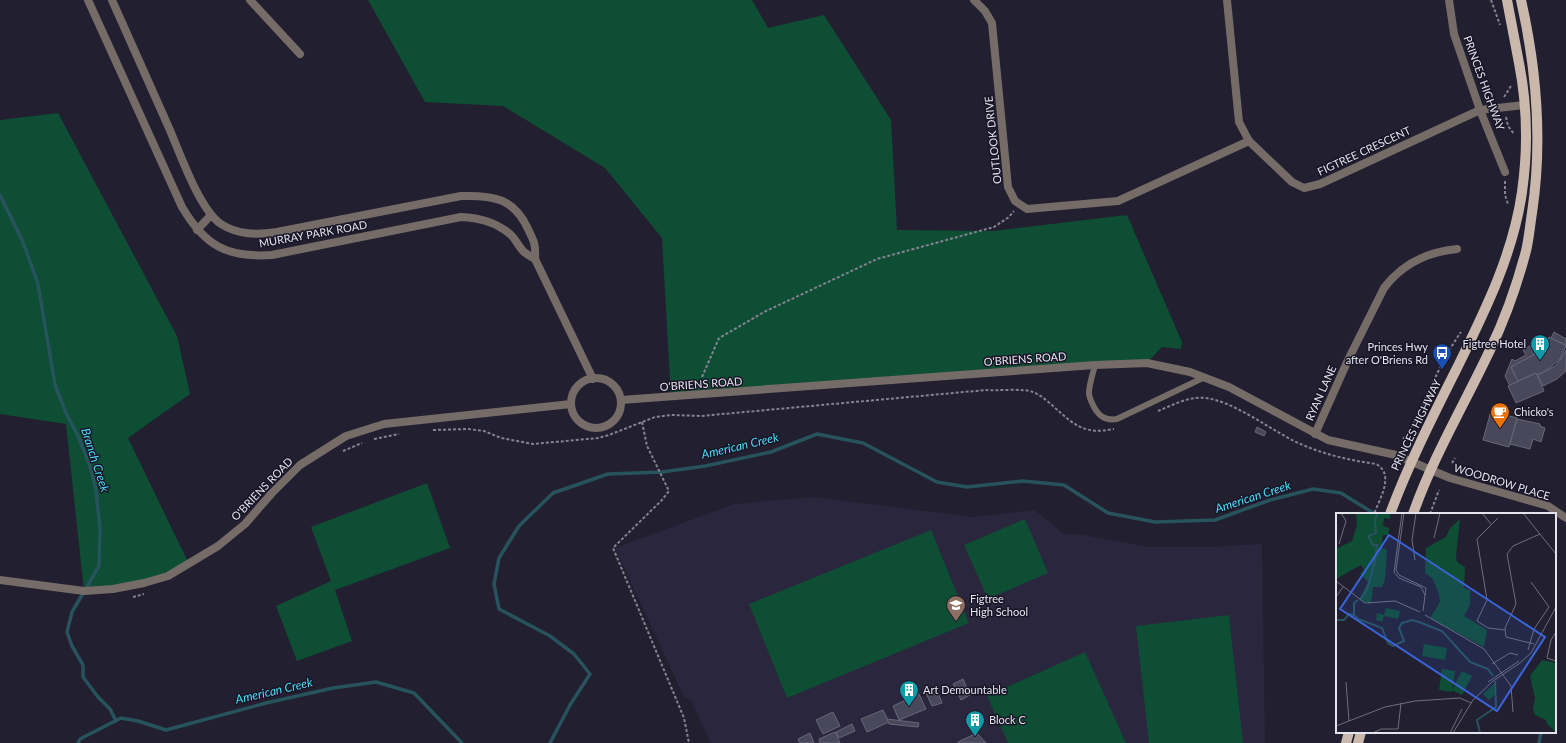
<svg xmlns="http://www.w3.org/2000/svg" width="1566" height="743" viewBox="0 0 1566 743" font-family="Lato,sans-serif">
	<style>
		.built { fill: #29263d }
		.green { fill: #0e4e34 }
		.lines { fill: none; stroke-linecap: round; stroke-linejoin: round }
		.stream { stroke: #27535d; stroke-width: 3.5 }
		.building { fill: #49485a; stroke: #68677a }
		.path { stroke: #848391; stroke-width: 2; stroke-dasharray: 3 2; stroke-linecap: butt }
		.service { stroke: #756c67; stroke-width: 6 }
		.minor { stroke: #756c67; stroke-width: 8 }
		.tertiary { stroke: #756c67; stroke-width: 8 }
		.primary { stroke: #cab8ac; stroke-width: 10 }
		.labels { text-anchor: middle; stroke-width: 3; stroke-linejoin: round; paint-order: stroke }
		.street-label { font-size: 11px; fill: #e4e4ef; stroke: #181626 }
		.poi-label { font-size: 11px; fill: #e4e4ef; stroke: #181626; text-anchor: start }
		.water-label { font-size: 12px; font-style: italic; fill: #4cdcfb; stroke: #181626 }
		.inset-river { fill: none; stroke: #27535d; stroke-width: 2 }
		.inset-road { fill: none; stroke: #6f6e7c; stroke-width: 1 }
		.view { fill: #3b64db; fill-opacity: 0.15; stroke: #3b64db; stroke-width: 2 }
		.inset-edge { fill: none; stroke: #e4e4ef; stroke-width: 2 }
	</style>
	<rect width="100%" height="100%" fill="#211f30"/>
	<!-- built -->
	<path class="built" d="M812,497L974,517L1034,510L1064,534L1083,535L1149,547H1210L1262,544L1265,743H711L691,701L684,697L615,548L734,504Z"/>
	<!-- green -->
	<g class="green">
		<path d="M368,0H752L768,28L824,15L891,120L897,230L994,231L1127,215L1182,342L1181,349L1162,347L1147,363L671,397L662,238L605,168L503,106L425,102Z"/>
		<path d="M58,113L177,336L190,394L128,438L189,564L168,576L84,591L66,424L0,414V120Z"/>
		<path d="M427,483L450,548L335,590L352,641L297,661L276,606L331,581L311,527Z"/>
		<path d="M1025,519L1048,573L988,599L964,545Z"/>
		<path d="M931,530L969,623L787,698L749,604Z"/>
		<path d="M1229,615L1243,743H1149L1136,626Z"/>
		<path d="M1085,652L1126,743H1008L987,696Z"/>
	</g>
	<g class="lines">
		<!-- stream -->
		<g class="stream">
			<path d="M0,195L23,242L38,284L55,385L66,413L78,436L90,466L96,490L100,529L99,566L72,612L67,632L72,646L83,665V677L98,697L110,709L116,721"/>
			<path d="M78,743L80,739L121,718L138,721L166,730L266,703L333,688L376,682L414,693L462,743"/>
			<path d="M550,743L570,705L590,674L574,654L550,636L499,609L494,584L499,558L519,526L553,493L608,474L662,472L705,466L771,452L817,434L863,443L937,482L967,487L1023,481L1064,485L1108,513L1155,522L1215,520L1270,500L1313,489L1341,493L1375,514"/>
			<path d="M1539,743L1541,732"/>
		</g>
	</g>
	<!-- building -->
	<g class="building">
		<path d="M1554,332L1566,339V345L1551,338Z"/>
		<path d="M1539,335L1549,339L1546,345L1539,352L1511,367L1518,381L1510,386L1505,376L1512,359L1515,361L1526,355L1523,350L1533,344Z"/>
		<path d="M1549,337L1566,346L1560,359L1547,370L1537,375L1536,373L1518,381L1511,367L1539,352L1544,347Z"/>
		<path d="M1566,350V371L1557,379L1543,386L1538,375L1555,366L1561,359Z"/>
		<path d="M1536,373L1544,391L1516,403L1508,386Z"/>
		<path d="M1491,411L1517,418L1509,447L1483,440Z"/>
		<path d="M1517,419L1540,424V426L1545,428L1541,442L1533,439L1530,449L1510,444Z"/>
		<path d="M1257,427L1266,432L1264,436L1255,432Z"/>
		<path d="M963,679L970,695L961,700L953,684Z"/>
		<path d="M936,688L942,703L932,706L926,693Z"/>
		<path d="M919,694L926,709L899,720L893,706Z"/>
		<path d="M883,710L889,722L867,732L861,719Z"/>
		<path d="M833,712L840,726L823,734L816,720Z"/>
		<path d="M887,719L919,723L918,727L889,724Z"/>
		<path d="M852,724L855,731L839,738L836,732Z"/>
		<path d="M835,732L840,743H820L819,739Z"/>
		<path d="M810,733L814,743H800L798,739Z"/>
		<path d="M977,733L986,743H959L958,742Z"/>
	</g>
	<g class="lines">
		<!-- path -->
		<g class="path">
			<path d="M1491,0L1500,25"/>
			<path d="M1504,97L1511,86"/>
			<path d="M1506,117L1508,126L1514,134"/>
			<path d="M1505,181V195L1508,204"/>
			<path d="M702,377L719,338L764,312L877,259L994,227L1009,217L1014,211"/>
			<path d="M1158,411C1173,405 1189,396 1205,398C1233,401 1268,428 1294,441C1321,454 1348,460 1376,464C1395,474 1380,498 1374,514"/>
			<path d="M642,422L647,446L669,491L662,500L613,548L684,718L689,743"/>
			<path d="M433,430L468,429L484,431L501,438L533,444L598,438L609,435L655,417L671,415L701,416L986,390C997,391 1024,388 1033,392C1041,395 1047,401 1053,406C1074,425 1084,435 1114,429"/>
			<path d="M374,439L399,434"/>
			<path d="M1403,439C1411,431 1415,420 1420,410C1433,383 1444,356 1461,332"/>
			<path d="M343,451L362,443"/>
			<path d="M1452,463L1455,458"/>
			<path d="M1430,514L1439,490"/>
			<path d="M133,597L144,594"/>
		</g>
		<!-- service -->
		<path class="service" d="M1095,365C1093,374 1089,384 1089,393C1089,397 1091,401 1093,405C1098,416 1105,421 1117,419L1205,377"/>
		<!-- minor -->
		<g class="minor">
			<path d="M250,0L300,54"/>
			<path d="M974,0L985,11L992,23L1008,187L1015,201L1027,209L1118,201L1249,141"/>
			<path d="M1227,0L1239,122L1249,141L1292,182L1304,188L1320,184L1480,110L1524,105"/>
			<path d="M1449,0L1454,34L1480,110L1505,172"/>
			<path d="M1315,434L1348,360L1384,288C1402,264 1427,252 1457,249"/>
			<path d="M1431,470L1450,478L1548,506L1566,518"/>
		</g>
		<!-- tertiary -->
		<g class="tertiary">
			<path d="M88,0L182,207C205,246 227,258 272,255L461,217C480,218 496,222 511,235C516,240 519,247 524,252C528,255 532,257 535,259"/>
			<path d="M112,0C131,43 150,85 169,128C180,153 199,209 221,224C238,235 257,235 277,232L461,196C493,195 514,198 528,229C534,241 536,245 535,259L593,379"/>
			<path d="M197,230L211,215"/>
			<circle cx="596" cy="403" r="25"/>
			<path d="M621,400L1095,365L1147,363L1190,372L1229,387L1328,440L1396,455L1431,470"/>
			<path d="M0,580L84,591L113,589L144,583L168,576L218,546L245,524L272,493L300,465L346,436L384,424L571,404"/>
		</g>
		<!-- primary -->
		<g class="primary">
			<path d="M1390,514C1409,463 1433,416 1457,368C1485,311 1513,255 1522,192C1528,150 1527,104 1519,63C1515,42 1511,21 1507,0"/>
			<path d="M1413,514C1433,457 1464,405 1490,350C1505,319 1517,285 1526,251C1529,239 1530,225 1532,213C1543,140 1537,71 1521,0"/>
			<path d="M1346,743L1349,732"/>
			<path d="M1358,743L1361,732"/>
		</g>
	</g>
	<!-- icons -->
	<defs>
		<g id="building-pin" transform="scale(1)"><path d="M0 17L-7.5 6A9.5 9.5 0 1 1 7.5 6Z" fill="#0f9aa8" stroke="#181626"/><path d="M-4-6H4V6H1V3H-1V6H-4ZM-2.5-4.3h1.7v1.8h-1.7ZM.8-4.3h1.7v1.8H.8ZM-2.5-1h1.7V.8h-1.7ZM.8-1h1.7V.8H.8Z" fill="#fff"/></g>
		<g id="bus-pin" transform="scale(1)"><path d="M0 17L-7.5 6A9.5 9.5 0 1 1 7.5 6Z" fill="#1a4fb4" stroke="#181626"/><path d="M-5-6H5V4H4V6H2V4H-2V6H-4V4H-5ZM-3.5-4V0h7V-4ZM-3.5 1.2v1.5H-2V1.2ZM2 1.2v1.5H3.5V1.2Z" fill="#fff"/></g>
		<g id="cafe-pin" transform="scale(1)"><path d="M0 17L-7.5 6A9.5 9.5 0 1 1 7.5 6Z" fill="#e8710a" stroke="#181626"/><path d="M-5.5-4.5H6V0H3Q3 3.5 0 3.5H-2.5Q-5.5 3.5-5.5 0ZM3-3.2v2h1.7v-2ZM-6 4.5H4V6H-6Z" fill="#fff"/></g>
		<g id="school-pin" transform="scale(1)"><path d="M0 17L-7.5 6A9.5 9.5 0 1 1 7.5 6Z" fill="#8d6e63" stroke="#181626"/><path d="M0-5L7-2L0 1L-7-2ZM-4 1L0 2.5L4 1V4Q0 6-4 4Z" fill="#fff"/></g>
	</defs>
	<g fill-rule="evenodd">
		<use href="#building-pin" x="1540" y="344"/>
		<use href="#bus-pin" x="1442" y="353"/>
		<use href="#cafe-pin" x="1500" y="412"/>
		<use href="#school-pin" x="956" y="605"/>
		<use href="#building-pin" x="909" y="690"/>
		<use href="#building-pin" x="975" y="720"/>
	</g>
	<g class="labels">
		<!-- street labels -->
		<g class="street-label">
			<text transform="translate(1484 83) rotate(70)" y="4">PRINCES HIGHWAY</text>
			<text transform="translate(993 140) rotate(-96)" y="4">OUTLOOK DRIVE</text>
			<text transform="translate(1364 151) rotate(-25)" y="4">FIGTREE CRESCENT</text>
			<text transform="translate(313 234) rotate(-10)" y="4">MURRAY PARK ROAD</text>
			<text transform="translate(1025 359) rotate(-4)" y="4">O'BRIENS ROAD</text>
			<text transform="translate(701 384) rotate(-4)" y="4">O'BRIENS ROAD</text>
			<text transform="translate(1321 393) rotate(-66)" y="4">RYAN LANE</text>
			<text transform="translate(1416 425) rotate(-64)" y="4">PRINCES HIGHWAY</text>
			<text transform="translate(1502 482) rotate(17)" y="4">WOODROW PLACE</text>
			<text transform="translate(262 489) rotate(-46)" y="4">O'BRIENS ROAD</text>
		</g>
		<!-- poi labels -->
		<g class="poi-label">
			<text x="1526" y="348" text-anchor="end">Figtree Hotel</text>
			<text x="1428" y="351" text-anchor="end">Princes Hwy<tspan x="1428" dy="13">after O'Briens Rd</tspan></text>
			<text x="1514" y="416">Chicko's</text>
			<text x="970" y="603">Figtree<tspan x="970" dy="13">High School</tspan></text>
			<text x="923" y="694">Art Demountable</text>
			<text x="989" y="724">Block C</text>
		</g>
		<!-- water labels -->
		<g class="water-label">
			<text transform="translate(740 446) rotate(-13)" y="4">American Creek</text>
			<text transform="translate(95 460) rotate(72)" y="4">Branch Creek</text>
			<text transform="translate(1253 497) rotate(-18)" y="4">American Creek</text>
			<text transform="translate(274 691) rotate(-13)" y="4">American Creek</text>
		</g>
	</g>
	<!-- overview -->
	<g transform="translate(1336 513)">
		<rect width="220" height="220" fill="#211f30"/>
		<path d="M20,0H54V6L48,5L47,13L53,15L52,22H47L45,34L51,37L49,67L46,74H37L35,91L23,87L32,69L24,61L28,57L25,52L0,66V36L16,28L21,12ZM124,6L120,43L121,49L129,54L128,75L134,77V92L128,103L151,117L148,134L94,105L104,89L102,78L96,65L89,60L90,35L110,24L114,15ZM50,95L64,98L62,106L48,103L46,109L40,107L41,100L48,102ZM88,131L111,135L109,147L86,143ZM206,147L220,150V219L211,211L210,207L199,202L197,196L199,185L194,163ZM106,156L119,158L116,179L103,177ZM126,158L136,163L126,182L116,177ZM159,170L158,182L153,187L147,181Z" fill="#0e4e34"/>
		<path class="inset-river" d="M25,85L31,77L39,48L41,32H37L32,23L40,20L39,7L42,0M18,101V90L22,87M0,107H8L13,101L18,102L22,106L46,115L52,130L57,133L68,128L63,115L66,110L76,107L83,109L106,118L134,149L152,156L157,163M144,220L141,207L160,194L159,168"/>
		<path class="inset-road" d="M66,0L58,59L63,65L85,74L89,82M68,0L60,57L63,62L90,75L87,98M146,0L155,11M187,0L220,41M162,5L141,26L151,87L141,108L152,115L169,117M98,25L104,0M3,31L10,8L5,0M79,47L76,27L80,0M0,68L29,90L59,88L84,99M0,84L7,74M89,102L148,136L175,173L177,199M220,119L215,127L211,145L220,148M198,131L170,124L169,115L180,91L171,41L177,33L204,21M192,137L198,116L213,94L195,69M156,151L174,140L182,142M10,169L13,208M152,169L183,148M0,213L49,194L79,188L124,185L135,190M37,220L45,216H62L65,190M114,220L126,196M117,220L137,187L157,168L184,150L195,140L220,94"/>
		<path class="view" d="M53,22L209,124L161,198L4,96Z"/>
		<rect width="220" height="220" class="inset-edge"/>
	</g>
</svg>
